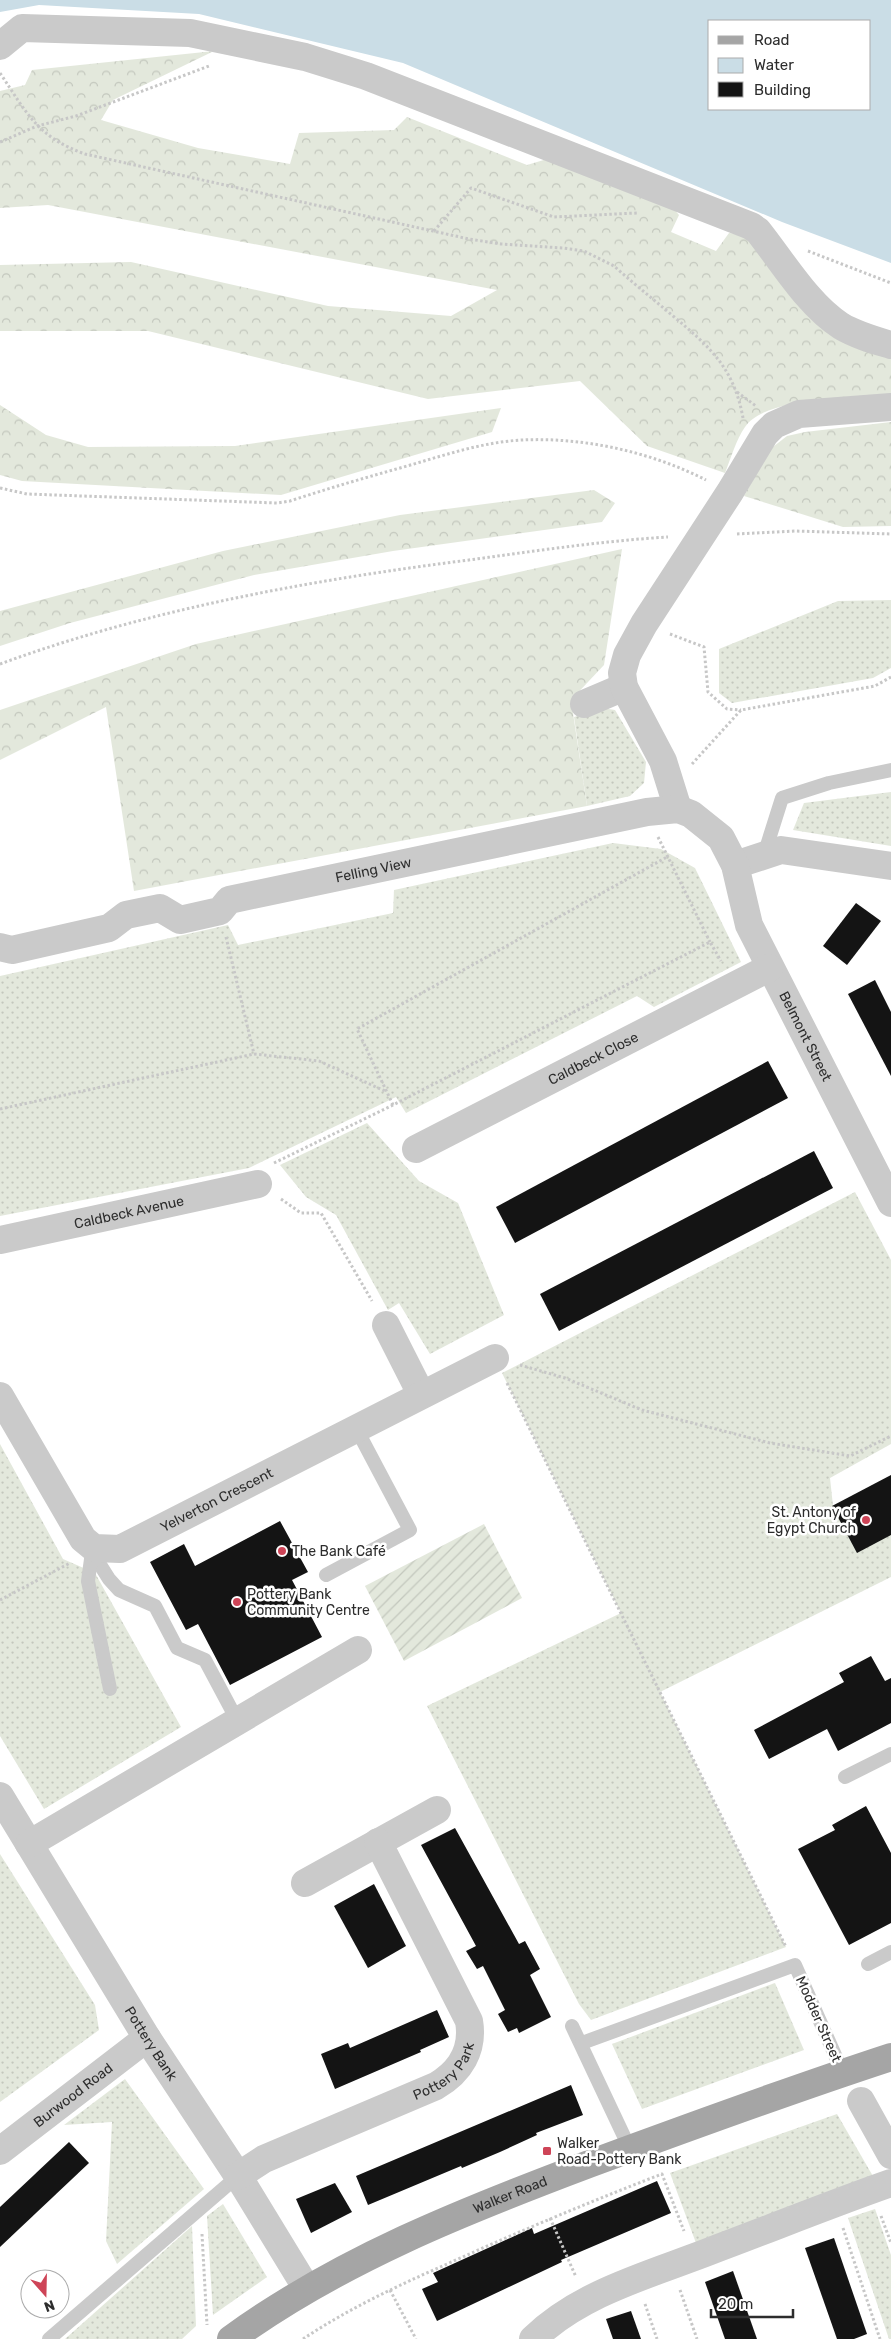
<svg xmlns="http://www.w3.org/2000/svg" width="891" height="2339" viewBox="0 0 891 2339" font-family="Rubik,sans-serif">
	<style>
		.grass { fill: url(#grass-dots) }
		.forest { fill: url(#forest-crowns) }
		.garden { fill: url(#garden-furrows) }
		.water { fill: #cadde6; fill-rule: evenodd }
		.building { fill: #141414 }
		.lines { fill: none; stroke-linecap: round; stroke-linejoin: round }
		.path { stroke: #c7c7c7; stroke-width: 3; stroke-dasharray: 2.5 2.5; stroke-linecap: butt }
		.service { stroke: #cacaca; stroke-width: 14 }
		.minor { stroke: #cacaca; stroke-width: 28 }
		.primary { stroke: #a5a5a5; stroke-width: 28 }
		.poi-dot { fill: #ce4457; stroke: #fff; stroke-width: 2 }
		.labels { text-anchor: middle; stroke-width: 5; stroke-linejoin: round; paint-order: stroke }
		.street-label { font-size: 14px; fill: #2d2d2d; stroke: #fff }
		.poi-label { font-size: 14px; fill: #2d2d2d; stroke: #fff; text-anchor: start }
	</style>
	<defs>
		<pattern id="grass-dots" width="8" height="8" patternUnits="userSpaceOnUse" patternTransform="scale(1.25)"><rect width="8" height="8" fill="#e3e8dc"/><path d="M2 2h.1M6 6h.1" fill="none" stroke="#c3c7bd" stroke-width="1.8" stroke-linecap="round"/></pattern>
		<pattern id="forest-crowns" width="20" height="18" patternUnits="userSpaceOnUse" patternTransform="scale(1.25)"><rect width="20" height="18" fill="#e3e8dc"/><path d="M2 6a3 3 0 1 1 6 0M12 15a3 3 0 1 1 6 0" fill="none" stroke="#c3c7bd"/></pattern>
		<pattern id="garden-furrows" width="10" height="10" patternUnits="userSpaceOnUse" patternTransform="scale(1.25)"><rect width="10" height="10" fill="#e3e8dc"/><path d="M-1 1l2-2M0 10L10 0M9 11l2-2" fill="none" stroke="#c3c7bd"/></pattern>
	</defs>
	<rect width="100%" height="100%" fill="#fff"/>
	<!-- grass -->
	<g class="grass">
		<path d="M891,600V668L873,678L732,703L719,693V649L838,601Z"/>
		<path d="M602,708L615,710L646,762L644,783L630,796L587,806L574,717Z"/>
		<path d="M891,792V846L793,830L804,803Z"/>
		<path d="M613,843L661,849L695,868L741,962L654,1007L637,996L406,1113L396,1097L249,1168L0,1216V976L228,925L238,945L393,913L394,890Z"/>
		<path d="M367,1123L419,1181L458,1203L504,1315L430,1354L399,1303L388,1310L336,1215L306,1197L280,1165Z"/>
		<path d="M855,1192L891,1260V1444L830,1478L833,1506L891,1535V1577L660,1692L786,1947L591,2020L579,2004L427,1706L621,1613L502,1373Z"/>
		<path d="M0,1444L63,1559L95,1573L181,1727L44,1809L0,1736Z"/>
		<path d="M0,1854L95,2005L99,2030L0,2102Z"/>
		<path d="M775,1983L804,2050L642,2109L612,2044Z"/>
		<path d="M125,2079L204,2189L117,2264L106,2241L112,2122L64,2125Z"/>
		<path d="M837,2114L874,2178L696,2243L670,2173Z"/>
		<path d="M223,2204L267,2277L213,2315L207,2216Z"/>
		<path d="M875,2209L891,2255V2339H889L848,2218Z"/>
		<path d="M192,2226L196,2326L182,2339H65Z"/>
	</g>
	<!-- forest -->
	<g class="forest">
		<path d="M214,51L113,100L101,120L198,148L290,164L299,133L394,130L407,117L527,165L547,159L668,202L679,215L671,232L716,251L729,233L742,234L891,352V397C856,399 765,396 745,427C736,440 731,458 725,473L647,446L580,381L428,399L148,331H0V265L131,262L328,306L451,316L497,290L48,205L0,208V91L25,85L32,70Z"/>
		<path d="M0,405L46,435L88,447L235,446L501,408L492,432L281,495L22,481L0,475Z"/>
		<path d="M891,422V526L843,527L744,496L769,450L787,436L805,432Z"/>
		<path d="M594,490L615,503L602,522L393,551L254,575L70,623L0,646V611L223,551L400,515Z"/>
		<path d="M622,549L604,665L571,700L587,806L134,891L106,707L0,760V710L196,644Z"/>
	</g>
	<!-- garden -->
	<path class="garden" d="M484,1524L522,1598L404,1661L365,1586Z"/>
	<!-- water -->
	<path class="water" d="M0,0H891V263L782,222L403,63L199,14L39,5L0,12ZM710,21H870V109H710Z"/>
	<!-- building -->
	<g class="building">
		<path d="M856,903L881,921L847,965L823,946Z"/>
		<path d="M875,980L891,1012V1076L848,994Z"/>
		<path d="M768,1061L788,1098L515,1243L496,1207Z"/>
		<path d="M814,1151L833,1188L559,1331L540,1294Z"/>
		<path d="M891,1475V1535L857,1553L832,1506Z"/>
		<path d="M280,1521L308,1572L292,1580L322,1637L230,1685L198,1624L186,1630L150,1562L184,1544L195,1566Z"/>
		<path d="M871,1656L885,1681L891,1678V1723L838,1751L827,1729L769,1759L754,1730L844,1682L839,1673Z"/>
		<path d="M866,1806L891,1853V1923L849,1945L798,1849L835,1830L832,1825Z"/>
		<path d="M455,1828L519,1944L525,1941L540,1969L530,1975L551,2017L519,2033L517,2028L508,2032L498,2014L505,2010L483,1966L477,1969L466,1951L476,1946L421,1845Z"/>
		<path d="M374,1884L406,1946L368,1968L334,1906Z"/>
		<path d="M437,2010L449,2037L420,2050L421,2052L335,2089L321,2054L348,2043L350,2048Z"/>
		<path d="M571,2085L583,2115L536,2133L537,2135L500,2152L462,2168L461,2166L368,2205L356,2176Z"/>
		<path d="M69,2142L89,2163L0,2247V2207Z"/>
		<path d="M657,2181L671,2213L561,2260L562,2262L437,2321L422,2289L438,2282L433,2273L532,2228L534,2234Z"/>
		<path d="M335,2183L352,2212L311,2233L296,2199Z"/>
		<path d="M834,2238L867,2334L854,2339H837L805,2248Z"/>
		<path d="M733,2271L757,2339H725L705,2282Z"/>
		<path d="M631,2311L641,2339H613L606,2319Z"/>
	</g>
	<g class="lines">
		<!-- path -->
		<g class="path">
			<path d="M0,73C27,113 37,137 85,154L469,239L501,244L563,248L584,251L614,266C633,283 653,299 673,316C710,347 734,368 743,418"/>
			<path d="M0,142L37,126L76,116L209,66"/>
			<path d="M434,231L471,188L554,217L637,213"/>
			<path d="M808,251L891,283"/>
			<path d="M737,392L756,406"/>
			<path d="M0,488L27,494L277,503L290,501C329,488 368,477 407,466C445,455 483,442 522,440C584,437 651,452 706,480"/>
			<path d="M737,534L795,531L891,534"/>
			<path d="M670,634L704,647L708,692L727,709L741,710"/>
			<path d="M0,664C150,609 311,580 469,560C535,551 601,541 668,537"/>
			<path d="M692,764L741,710L875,686L891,677"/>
			<path d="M658,837L710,942"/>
			<path d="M226,937L254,1054"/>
			<path d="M393,1105L357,1029L667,857"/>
			<path d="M0,1109L254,1054L319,1061L387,1092"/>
			<path d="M274,1163L393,1105L710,942L721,961"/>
			<path d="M281,1199L301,1213H321L372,1301"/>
			<path d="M520,1365L565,1378L642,1410L770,1443L850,1456L891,1436"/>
			<path d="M507,1383L786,1947"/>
			<path d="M0,1600L70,1563"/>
			<path d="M881,2216L891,2243"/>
			<path d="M550,2218L576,2277"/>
			<path d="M843,2228L880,2339"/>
			<path d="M202,2234L207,2325"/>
			<path d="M390,2290L416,2339"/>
			<path d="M680,2290L697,2339"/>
			<path d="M645,2304L657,2339"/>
			<path d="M303,2339C348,2309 397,2286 447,2264C518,2232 589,2202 662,2174L684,2231"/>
		</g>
		<!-- service -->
		<g class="service">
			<path d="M764,855L782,798L829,783L891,770"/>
			<path d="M94,1548L92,1552L109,1579L119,1590L155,1606L177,1648L205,1660L237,1720"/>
			<path d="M92,1552L88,1581L110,1689"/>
			<path d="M326,1575L410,1530L356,1428"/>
			<path d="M845,1777L891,1754"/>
			<path d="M868,1964L891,1952"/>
			<path d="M572,2026L630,2149"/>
			<path d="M582,2043L795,1965L843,2073"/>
			<path d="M49,2339L238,2176"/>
		</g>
		<!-- minor -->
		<g class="minor">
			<path d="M0,46L22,28L190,33L305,57L366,76L751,226L758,231C782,261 808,305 841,326C856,335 874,340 891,345"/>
			<path d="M584,704L624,687"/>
			<path d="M678,809L663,761L624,687L622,673L627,655L644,624L730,492L765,434L774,425L799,414L891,407"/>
			<path d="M735,865L781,850L891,866"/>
			<path id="s1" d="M0,947L12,950L109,928L126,915L160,908L180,920L220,911L229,900L647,812L678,809L691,814L721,838L735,865L749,925L891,1203"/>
			<path id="s2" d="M416,1149L769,968"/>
			<path id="s3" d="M0,1240L258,1184"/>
			<path d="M386,1325L421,1394"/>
			<path id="s4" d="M0,1396L83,1539L94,1548L120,1549L495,1358"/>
			<path id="s5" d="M0,1796L147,2038L238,2176L307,2289"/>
			<path d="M29,1844L358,1650"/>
			<path d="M305,1883L437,1810"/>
			<path d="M861,2101L891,2155"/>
			<path id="s6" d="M0,2151L147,2038"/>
			<path id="s7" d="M238,2176L264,2159L436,2086C460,2072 474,2050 469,2021L378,1842"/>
			<path d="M533,2339C581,2292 652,2274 713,2250C772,2228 831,2204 891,2183"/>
		</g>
		<!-- primary -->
		<path class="primary" id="s8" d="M231,2339C340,2260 464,2211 589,2164C689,2127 790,2090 891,2057"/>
	</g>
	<!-- markers -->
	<g class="poi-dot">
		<circle cx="866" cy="1520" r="5"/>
		<circle cx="282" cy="1551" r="5"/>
		<circle cx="237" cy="1602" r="5"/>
		<rect x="542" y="2146" width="10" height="10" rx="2.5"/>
	</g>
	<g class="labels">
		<!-- street labels -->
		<g class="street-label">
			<text dy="5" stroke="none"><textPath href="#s1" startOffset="394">Felling View</textPath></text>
			<text dy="5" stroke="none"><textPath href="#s1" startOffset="974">Belmont Street</textPath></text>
			<text dy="5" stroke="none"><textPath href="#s2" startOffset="199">Caldbeck Close</textPath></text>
			<text dy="5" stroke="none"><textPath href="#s3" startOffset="132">Caldbeck Avenue</textPath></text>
			<text dy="5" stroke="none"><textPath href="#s4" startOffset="314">Yelverton Crescent</textPath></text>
			<text transform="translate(819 2019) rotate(66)" y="5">Modder Street</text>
			<text dy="5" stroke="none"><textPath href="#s5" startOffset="290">Pottery Bank</textPath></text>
			<text dy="5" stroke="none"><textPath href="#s7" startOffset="234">Pottery Park</textPath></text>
			<text dy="5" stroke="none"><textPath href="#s6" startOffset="92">Burwood Road</textPath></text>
			<text dy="5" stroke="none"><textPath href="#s8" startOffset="315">Walker Road</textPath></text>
		</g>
		<!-- poi labels -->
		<g class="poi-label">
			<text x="856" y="1517" text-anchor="end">St. Antony of<tspan x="856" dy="16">Egypt Church</tspan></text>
			<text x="292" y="1556">The Bank Café</text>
			<text x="247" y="1599">Pottery Bank<tspan x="247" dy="16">Community Centre</tspan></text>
			<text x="557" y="2148">Walker<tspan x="557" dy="16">Road-Pottery Bank</tspan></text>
		</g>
	</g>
	<!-- legend -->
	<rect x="708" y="20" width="162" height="90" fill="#ffffff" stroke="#ababab"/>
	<rect x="718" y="36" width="25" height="8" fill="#a5a5a5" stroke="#ababab"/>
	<text x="754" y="45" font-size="15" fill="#2d2d2d">Road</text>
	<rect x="718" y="58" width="25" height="15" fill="#cadde6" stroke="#ababab"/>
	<text x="754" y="70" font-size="15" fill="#2d2d2d">Water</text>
	<rect x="718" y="82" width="25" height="15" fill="#141414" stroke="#ababab"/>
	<text x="754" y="95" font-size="15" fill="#2d2d2d">Building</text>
	<!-- north arrow -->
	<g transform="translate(45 2294) rotate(160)"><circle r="24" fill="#ffffff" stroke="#ababab"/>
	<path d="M0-4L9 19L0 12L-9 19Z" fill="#ce4457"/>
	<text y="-8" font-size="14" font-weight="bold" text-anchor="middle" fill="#2d2d2d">N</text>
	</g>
	<!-- scale -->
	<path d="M711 2309v8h82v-8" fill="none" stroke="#2d2d2d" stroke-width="2.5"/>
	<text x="718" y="2309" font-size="15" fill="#2d2d2d" stroke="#ffffff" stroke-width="4" paint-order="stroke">20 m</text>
</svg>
